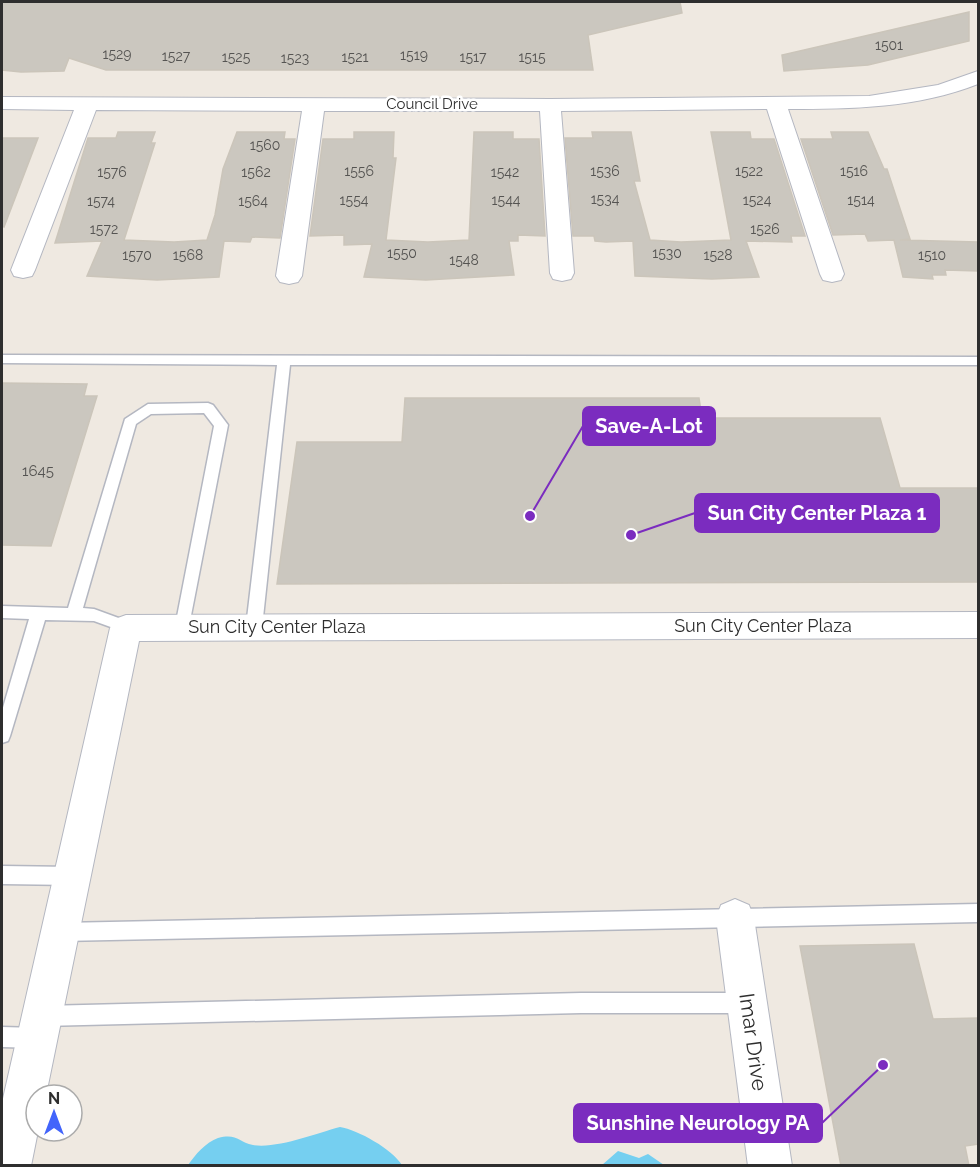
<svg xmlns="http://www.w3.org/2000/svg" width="980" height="1167" viewBox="0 0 980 1167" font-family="Raleway,sans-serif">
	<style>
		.water { fill: #75cff0 }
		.building { fill: #cbc7bf; stroke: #cbc5ba; stroke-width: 1.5 }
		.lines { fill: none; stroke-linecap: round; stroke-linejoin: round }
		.lane-casing { stroke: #b4b7c1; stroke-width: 3 }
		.street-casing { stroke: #b4b7c1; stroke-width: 2 }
		.lane { fill: #fff; fill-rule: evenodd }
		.street { fill: #fff; fill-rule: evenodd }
		.labels { text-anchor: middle; stroke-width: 5; stroke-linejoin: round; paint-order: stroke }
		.far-number-label { font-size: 14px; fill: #555452 }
		.far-street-label { font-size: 15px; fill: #2e2e2e; stroke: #fff }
		.number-label { font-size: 15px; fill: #555452 }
		.street-label { font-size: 18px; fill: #2e2e2e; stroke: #fff }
		.near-street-label { font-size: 21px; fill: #2e2e2e; stroke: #fff }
		.leader { fill: none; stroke: #7b2cbf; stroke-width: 2 }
		.callout-dot { fill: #7b2cbf; stroke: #fff; stroke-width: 2 }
		.callout { fill: #7b2cbf; stroke: #7b2cbf; stroke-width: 2 }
		.callout-label { font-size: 20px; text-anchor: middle; font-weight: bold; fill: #fff }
	</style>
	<rect width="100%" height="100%" fill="#efe9e1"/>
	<!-- water -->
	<g class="water">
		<path d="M340,1127C358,1130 392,1149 402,1165H188C195,1155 206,1142 218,1138C237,1133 238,1142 253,1145C277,1149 317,1133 340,1127Z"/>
		<path d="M618,1151L639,1158L648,1154L664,1165H602Z"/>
	</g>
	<!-- building -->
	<g class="building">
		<path d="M2,2H680L682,13L588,35L593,70H106L69,58L64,71L21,72L2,70Z"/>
		<path d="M969,12V41L868,65L784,71L782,55Z"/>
		<path d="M118,132H155L151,143H155L124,240L174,242L207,240L215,215L223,169L237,132H285L284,139H295L280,238L252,237L250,242L224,241L219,277L157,280L87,276L102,241L55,243L88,138H116Z"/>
		<path d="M354,132H394L393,158H396L386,240L428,242L469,240L474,132H513V139H539L545,236L518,235V241H509L514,275L426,280L364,277L372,244L344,245V235L310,236L323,139H354Z"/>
		<path d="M592,132H631L640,181H634L650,240L681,242L731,240L711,132H750L751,139H774L805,236H791L792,242L746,241L759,277L712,279L635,276L633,241L606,242L595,241L594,236H573L565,138H593Z"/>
		<path d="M831,132H868L884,169H887L910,239L900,240L978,242V271L945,270L946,275H932L933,279L903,277L894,240L868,241L865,234L833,235L801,139H833Z"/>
		<path d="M2,138H38L4,227L2,226Z"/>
		<path d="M2,383L87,384L84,396H97L51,546L2,545Z"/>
		<path d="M405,398H699L702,418H880L900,488H978V582L277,584L297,442H402Z"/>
		<path d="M914,944L933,1019L978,1018V1144L965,1146L969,1166H841L800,946Z"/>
	</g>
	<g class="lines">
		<!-- lane casing -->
		<g class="lane-casing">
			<g id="lane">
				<path d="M2,355L978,357V365H290L262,627L259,631H249L246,627L277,365L2,363Z"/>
				<path d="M208,403L213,405L228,425L188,631H178L175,627L214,426L204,413L151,414L136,424L83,608L94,609L135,624L138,628L135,632L130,634L94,621L45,620L10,736L8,741L2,743V711L29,619L2,618V606L68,608L125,419L148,404Z"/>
				<path d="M2,866L73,867L79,870L82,876L79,882L73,885L2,884Z"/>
				<path d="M978,904V922L61,941L54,938L52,932L54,926L61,923Z"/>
				<path d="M581,993H748L755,996L758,1003L755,1010L748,1013H581L43,1026L36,1023L33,1016L36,1009L43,1006Z"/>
				<path d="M2,1027L37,1028L44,1031L47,1038L44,1045L37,1048L2,1047Z"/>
			</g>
		</g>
		<!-- street casing -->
		<g class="street-casing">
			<g id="street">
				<path d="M978,71V84C917,108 853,109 788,109L844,274L841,280L832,282L823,280L820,274L767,109L561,111L574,273L571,279L562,281L553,279L550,273L540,111H324L302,276L298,282L289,284L280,282L276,276L302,111L96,110L35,270L32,276L23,278L14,276L11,270L74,110L2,109V97L550,99L869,96L938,85Z"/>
				<path d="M978,612V638L139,641L46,1095H36V1131H38L31,1166H2V1103L110,628L115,619L126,615Z"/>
				<path d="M735,899L749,905L754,918L792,1166H748L716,918L721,905Z"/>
			</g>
		</g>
		<!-- lane -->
		<use href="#lane" class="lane"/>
		<!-- street -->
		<use href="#street" class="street"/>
	</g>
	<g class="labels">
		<!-- far-number labels -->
		<g class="far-number-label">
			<text x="889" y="50">1501</text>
			<text x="117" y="59">1529</text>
			<text x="414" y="60">1519</text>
			<text x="176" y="61">1527</text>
			<text x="236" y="62">1525</text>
			<text x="355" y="62">1521</text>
			<text x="473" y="62">1517</text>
			<text x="532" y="62">1515</text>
			<text x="295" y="63">1523</text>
			<text x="265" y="150">1560</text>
			<text x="359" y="176">1556</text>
			<text x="605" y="176">1536</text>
			<text x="749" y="176">1522</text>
			<text x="854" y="176">1516</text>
			<text x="112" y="177">1576</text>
			<text x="256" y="177">1562</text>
			<text x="505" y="177">1542</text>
			<text x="605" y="204">1534</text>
			<text x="354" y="205">1554</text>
			<text x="506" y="205">1544</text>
			<text x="757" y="205">1524</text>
			<text x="861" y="205">1514</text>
			<text x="101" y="206">1574</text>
			<text x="253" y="206">1564</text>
			<text x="104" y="234">1572</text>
			<text x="765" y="234">1526</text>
			<text x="402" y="258">1550</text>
			<text x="667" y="258">1530</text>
			<text x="137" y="260">1570</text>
			<text x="188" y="260">1568</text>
			<text x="718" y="260">1528</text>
			<text x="932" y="260">1510</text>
			<text x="464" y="265">1548</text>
		</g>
		<!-- far-street labels -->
		<g class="far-street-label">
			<text x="432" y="109">Council Drive</text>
		</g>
		<!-- number labels -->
		<g class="number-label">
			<text x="38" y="476">1645</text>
		</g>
		<!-- street labels -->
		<g class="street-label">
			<text x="763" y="632">Sun City Center Plaza</text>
			<text x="277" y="633">Sun City Center Plaza</text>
		</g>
		<!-- near-street labels -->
		<g class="near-street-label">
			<text transform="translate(753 1042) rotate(82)" y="7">Imar Drive</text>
		</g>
	</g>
	<!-- callouts -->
	<path class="leader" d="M530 516L583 426M631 535L695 513M883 1065L822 1123"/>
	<g class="callout-dot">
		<circle cx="530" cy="516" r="6"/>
		<circle cx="631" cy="535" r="6"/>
		<circle cx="883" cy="1065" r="6"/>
	</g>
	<g class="callout">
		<rect x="583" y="407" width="132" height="38" rx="6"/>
		<rect x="695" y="494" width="244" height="38" rx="6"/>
		<rect x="574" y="1104" width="248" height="38" rx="6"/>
	</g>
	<g class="callout-label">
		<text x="649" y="433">Save-A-Lot</text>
		<text x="817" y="520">Sun City Center Plaza 1</text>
		<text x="698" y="1130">Sunshine Neurology PA</text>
	</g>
	<!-- border -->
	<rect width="980" height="1167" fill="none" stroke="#2e2e2e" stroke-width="6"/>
	<!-- north arrow -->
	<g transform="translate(54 1113)"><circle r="28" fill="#ffffff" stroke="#ababab" stroke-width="1.5"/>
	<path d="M0-4.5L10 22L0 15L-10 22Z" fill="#4264fb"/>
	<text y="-9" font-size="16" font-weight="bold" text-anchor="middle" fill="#2e2e2e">N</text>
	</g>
</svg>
